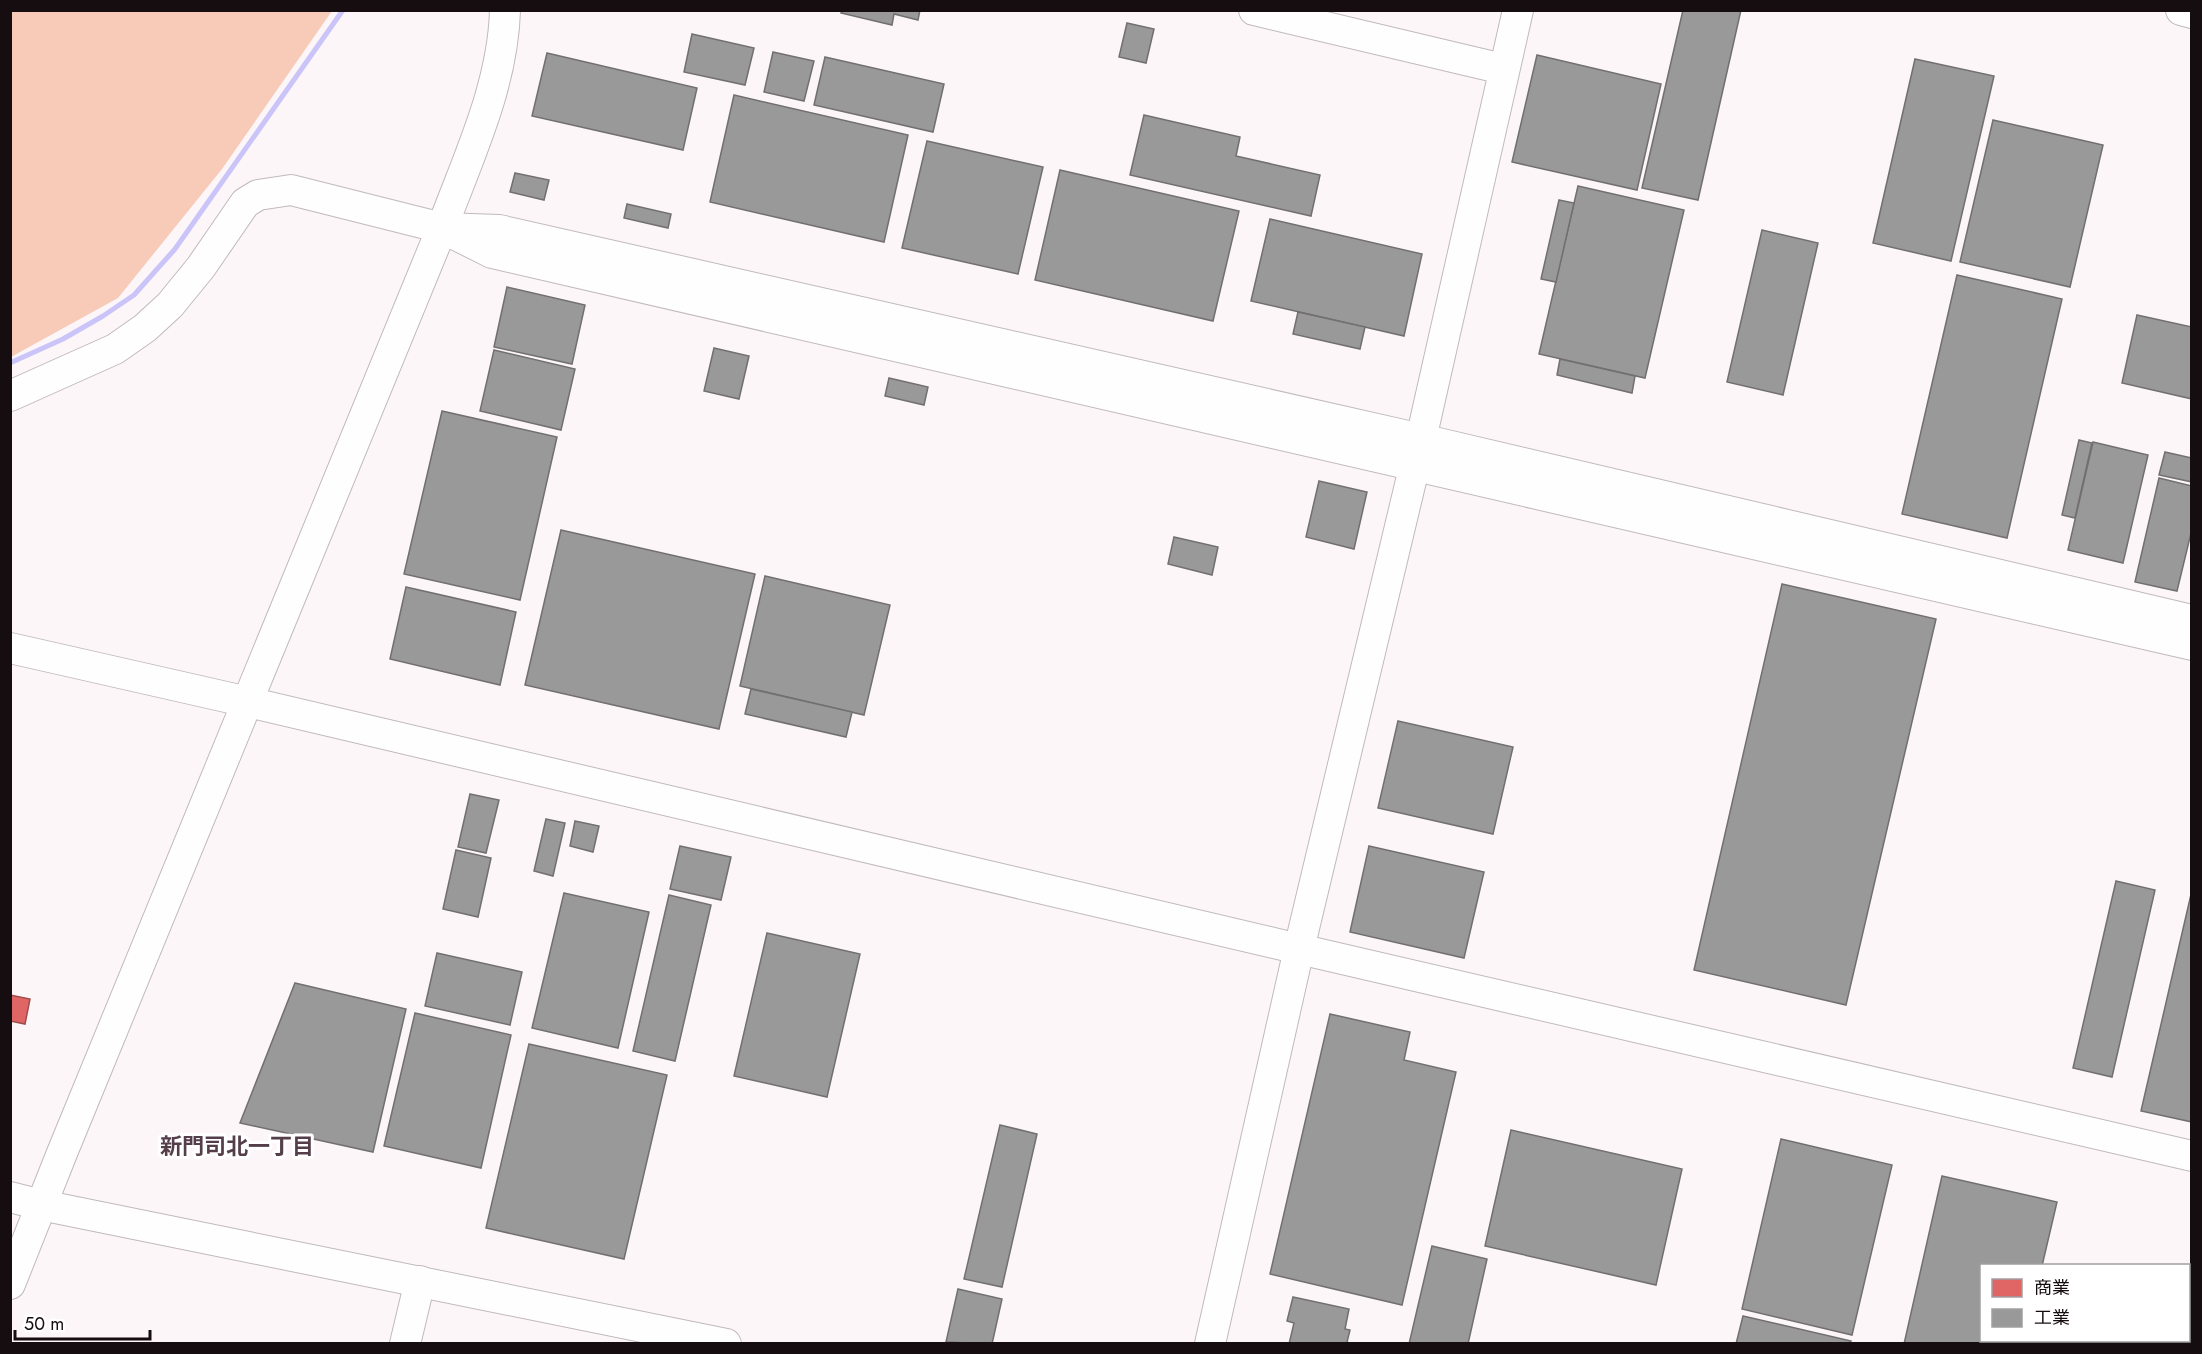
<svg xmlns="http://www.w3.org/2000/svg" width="2202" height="1354" viewBox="0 0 2202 1354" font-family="Jost,'Noto Sans JP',sans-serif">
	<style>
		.forest { fill: #f7cbb8 }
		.shops { fill: #e06666; stroke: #a34b4c; stroke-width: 1.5 }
		.industry { fill: #999; stroke: #726f70; stroke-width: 1.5 }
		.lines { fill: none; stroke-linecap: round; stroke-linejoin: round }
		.stream { stroke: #cac4f8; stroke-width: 5 }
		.secondary-casing { stroke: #c1b9bc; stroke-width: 32 }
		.secondary { stroke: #fffefe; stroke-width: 30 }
		.labels { text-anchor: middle; stroke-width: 6; stroke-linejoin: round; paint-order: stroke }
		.neighbourhood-label { font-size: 22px; font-weight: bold; fill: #543e49; stroke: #fff }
	</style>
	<rect width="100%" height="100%" fill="#fcf6f9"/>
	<!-- forest -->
	<path class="forest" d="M11,10L332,11L222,169L118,298L11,357Z"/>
	<!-- shops -->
	<path class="shops" d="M10,995L30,999L25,1024L10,1021Z"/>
	<!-- industry -->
	<g class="industry">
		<path d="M842,10H920L918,20L894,14L892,25L841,13Z"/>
		<path d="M1683,10H1741L1698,200L1642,188Z"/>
		<path d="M1127,23L1154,29L1146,63L1119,57Z"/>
		<path d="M692,34L754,48L745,85L684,72Z"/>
		<path d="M773,52L814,61L804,101L764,92Z"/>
		<path d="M547,53L697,88L683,150L532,116Z"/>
		<path d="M1537,55L1661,84L1637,190L1512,162Z"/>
		<path d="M825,57L944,84L933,132L814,105Z"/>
		<path d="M1915,59L1994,76L1951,261L1873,243Z"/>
		<path d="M734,95L908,135L884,242L710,202Z"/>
		<path d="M1144,115L1240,137L1236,156L1320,175L1311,216L1130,175Z"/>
		<path d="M1993,120L2103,145L2070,287L1960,262Z"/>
		<path d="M927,141L1043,167L1018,274L902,248Z"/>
		<path d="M1060,170L1239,211L1213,321L1035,280Z"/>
		<path d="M515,173L549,180L544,200L510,192Z"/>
		<path d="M1578,186L1684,210L1645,378L1539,354Z"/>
		<path d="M1559,200L1574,203L1556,282L1541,279Z"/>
		<path d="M627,204L671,214L668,228L624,218Z"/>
		<path d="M1270,219L1422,254L1404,336L1251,301Z"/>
		<path d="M1762,230L1818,243L1783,395L1727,382Z"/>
		<path d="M1957,275L2062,299L2007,538L1902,514Z"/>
		<path d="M507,287L585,305L572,364L494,347Z"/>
		<path d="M1298,312L1365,327L1360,349L1293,334Z"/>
		<path d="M2137,315L2192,327V399L2122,383Z"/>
		<path d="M714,348L749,356L739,399L704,391Z"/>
		<path d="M494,350L575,369L561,430L480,411Z"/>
		<path d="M1560,359L1635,376L1632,393L1557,375Z"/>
		<path d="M889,378L928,387L924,405L885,396Z"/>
		<path d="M442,411L557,437L520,600L404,574Z"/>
		<path d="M2079,440L2092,443L2075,518L2062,515Z"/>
		<path d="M2093,442L2148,455L2123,563L2068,550Z"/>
		<path d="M2165,452L2192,458V482L2159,475Z"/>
		<path d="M2159,478L2192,486V529L2177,591L2135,582Z"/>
		<path d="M1319,481L1367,492L1354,549L1306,537Z"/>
		<path d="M561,530L755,574L719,729L525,685Z"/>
		<path d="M1174,537L1218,547L1212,575L1168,564Z"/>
		<path d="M765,576L890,605L864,715L740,686Z"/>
		<path d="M1782,584L1936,619L1846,1005L1694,970Z"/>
		<path d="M406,587L516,612L500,685L390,659Z"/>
		<path d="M751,689L852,712L846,737L745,714Z"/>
		<path d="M1398,721L1513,747L1493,834L1378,808Z"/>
		<path d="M470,794L499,800L486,853L458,847Z"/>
		<path d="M546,819L565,823L553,876L534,871Z"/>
		<path d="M575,821L599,826L593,852L570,846Z"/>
		<path d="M680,846L731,857L721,900L670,889Z"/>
		<path d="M1369,846L1484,872L1464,958L1350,932Z"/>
		<path d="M456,850L491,858L478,917L443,909Z"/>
		<path d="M2116,881L2155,890L2112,1077L2073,1068Z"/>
		<path d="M2192,890V1122L2141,1111Z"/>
		<path d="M564,893L649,912L618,1048L532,1028Z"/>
		<path d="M669,895L711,905L675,1061L633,1051Z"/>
		<path d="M767,933L860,954L827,1097L734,1076Z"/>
		<path d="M437,953L522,972L510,1025L425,1006Z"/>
		<path d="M295,983L406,1009L373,1152L240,1123Z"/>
		<path d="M415,1013L511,1035L481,1168L384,1146Z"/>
		<path d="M1330,1014L1410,1032L1404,1060L1456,1072L1402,1305L1270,1274Z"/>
		<path d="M529,1044L667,1075L624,1259L486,1228Z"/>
		<path d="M1000,1125L1037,1134L1002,1287L964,1279Z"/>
		<path d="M1511,1130L1682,1169L1656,1285L1485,1246Z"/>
		<path d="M1781,1139L1892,1165L1852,1335L1742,1309Z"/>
		<path d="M1942,1176L2057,1202L2042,1266H1982V1340H2025L2024,1344H1904Z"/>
		<path d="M1432,1246L1487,1259L1468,1344H1409Z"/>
		<path d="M958,1289L1002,1299L992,1344L946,1342Z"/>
		<path d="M1293,1297L1349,1309L1345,1329L1350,1330L1347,1342L1352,1344H1289L1294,1323L1287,1321Z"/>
		<path d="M1743,1316L1851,1341L1850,1344H1736Z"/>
	</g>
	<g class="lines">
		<!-- stream -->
		<path class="stream" d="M10,363L63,339L103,316L134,295L175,249L343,10"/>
		<!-- secondary casing -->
		<g class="secondary-casing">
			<g id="secondary">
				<path d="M1254,10L1503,69"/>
				<path d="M2181,10L2192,13"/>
				<path d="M450,232L492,253L2192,645"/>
				<path d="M10,396L115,349L145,328L170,305L201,267L245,203L258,195L291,190L442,228L499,230L1421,439L2192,620"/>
				<path d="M10,648L248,702L1299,949L2192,1156"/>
				<path d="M10,1197L41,1205L726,1344"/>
				<path d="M10,1284L62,1153L442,228C468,158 503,86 505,10"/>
				<path d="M405,1344L420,1281"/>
				<path d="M1210,1344L1299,949L1421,439L1518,10"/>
			</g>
		</g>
		<!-- secondary -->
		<use href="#secondary" class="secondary"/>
	</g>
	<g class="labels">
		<!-- neighbourhood labels -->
		<g class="neighbourhood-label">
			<text x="237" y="1154">新門司北一丁目</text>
		</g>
	</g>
	<!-- border -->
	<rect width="2202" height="1354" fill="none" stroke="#160d11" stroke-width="24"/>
	<!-- legend -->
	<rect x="1980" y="1264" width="210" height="78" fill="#ffffff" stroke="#a29ea0" stroke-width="1.5"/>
	<rect x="1992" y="1279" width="30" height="18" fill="#e06666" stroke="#a29ea0" stroke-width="1.5"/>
	<text x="2034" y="1294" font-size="18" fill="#160d11">商業</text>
	<rect x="1992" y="1309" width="30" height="18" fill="#999999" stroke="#a29ea0" stroke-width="1.5"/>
	<text x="2034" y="1324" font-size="18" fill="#160d11">工業</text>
	<!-- scale -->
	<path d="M15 1330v9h135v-9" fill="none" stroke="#160d11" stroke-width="3"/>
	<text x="24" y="1330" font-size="18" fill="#160d11" stroke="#ffffff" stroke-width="4.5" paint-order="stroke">50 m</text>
</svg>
